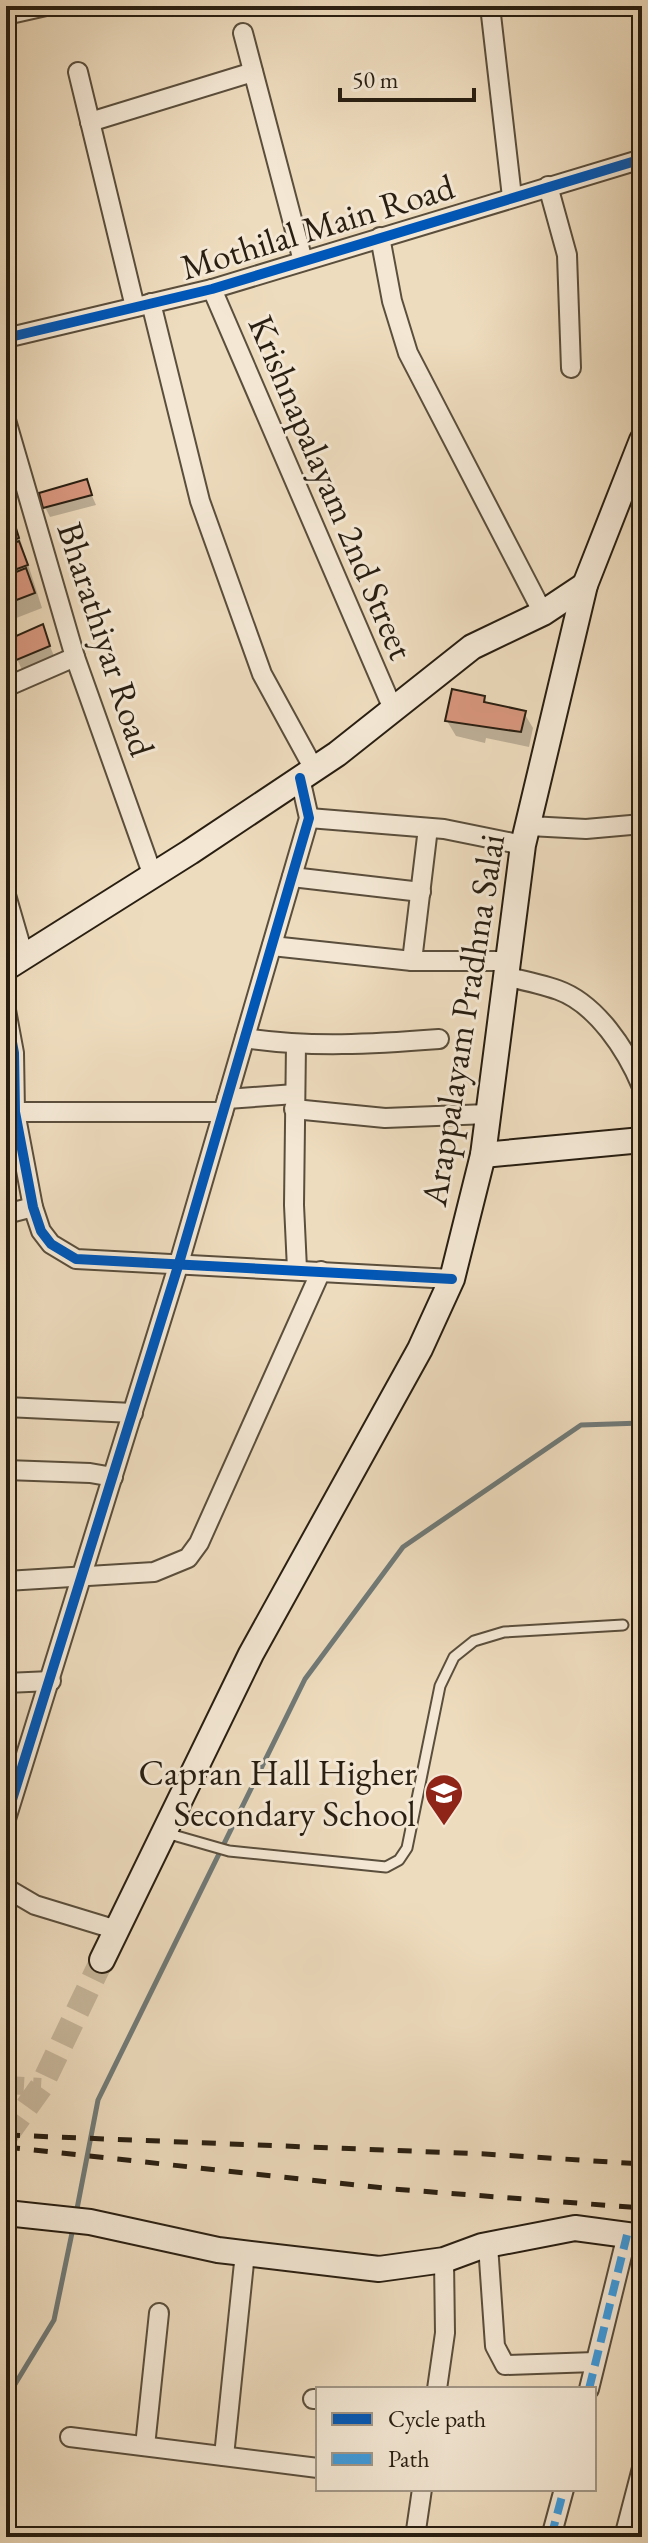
<svg xmlns="http://www.w3.org/2000/svg" width="648" height="2543" viewBox="0 0 648 2543" font-family="'EB Garamond',serif">
	<style>
		.shadow { fill: #0003 }
		.lines { fill: none; stroke-linecap: round; stroke-linejoin: round }
		.stream { stroke: #707a78; stroke-width: 5 }
		.building { fill: #d9977f; stroke: #281e11; stroke-width: 2 }
		.street-tunnel { stroke: #c6b69b; stroke-width: 18; stroke-dasharray: 18 9; stroke-linecap: butt }
		.secondary-tunnel { stroke: #c6b69b; stroke-width: 24; stroke-dasharray: 24 12; stroke-linecap: butt }
		.lane-casing { stroke: #5a4e3c; stroke-width: 13 }
		.street-casing { stroke: #5a4e3c; stroke-width: 22 }
		.secondary-casing { stroke: #281e11; stroke-width: 28 }
		.lane { stroke: #f4e8d5; stroke-width: 9 }
		.street { stroke: #f4e8d5; stroke-width: 18 }
		.secondary { stroke: #f4e8d5; stroke-width: 24 }
		.rail { stroke: #281e11; stroke-width: 5; stroke-dasharray: 14 14; stroke-linecap: butt }
		.quiet { stroke: #3d9bde; stroke-width: 8; stroke-dasharray: 16 8; stroke-linecap: butt }
		.cycleway-casing { stroke: #f4e8d5; stroke-width: 15 }
		.cycleway { stroke: #0057b8; stroke-width: 10 }
		.labels { text-anchor: middle; stroke-width: 6; stroke-linejoin: round; paint-order: stroke }
		.street-label { font-size: 36px; fill: #281e11; stroke: #f4e8d5 }
		.poi-label { font-size: 36px; fill: #281e11; stroke: #f4e8d5; text-anchor: end }
	</style>
	<rect width="100%" height="100%" fill="#eedcbe"/>
	<filter id="stains"><feTurbulence type="fractalNoise" baseFrequency=".0025" numOctaves="4"/><feColorMatrix values="0 0 0 0 .2 0 0 0 0 .09 0 0 0 0 .02 0 0 0 .5 -.17"/></filter>
	<radialGradient id="worn" r=".72"><stop offset=".6" stop-color="#630" stop-opacity="0"/><stop offset="1" stop-color="#630" stop-opacity=".3"/></radialGradient>
	<!-- shadow -->
	<g class="shadow">
		<path d="M86,482L96,505L50,517L45,507Z"/>
		<path d="M6,495L42,608L6,622Z"/>
		<path d="M42,627L54,656L22,670L9,641Z"/>
		<path d="M484,698L488,705L524,713L533,728L529,747L486,738L485,743L456,736L447,721Z"/>
	</g>
	<g class="lines">
		<!-- stream -->
		<g class="stream">
			<path d="M76,2214L98,2100L305,1679L403,1547L581,1425L642,1423"/>
			<path d="M6,2399L54,2320L73,2228"/>
		</g>
	</g>
	<!-- building -->
	<g class="building">
		<path d="M87,479L92,495L43,508L39,493Z"/>
		<path d="M11,512L19,538L6,543V514Z"/>
		<path d="M19,541L28,565L6,573V546Z"/>
		<path d="M640,544H642V563L637,562Z"/>
		<path d="M26,568L35,593L6,604V576Z"/>
		<path d="M43,624L50,646L14,661L7,640Z"/>
		<path d="M452,689L485,696L484,702L526,711L521,732L445,721Z"/>
	</g>
	<g class="lines">
		<!-- street-tunnel -->
		<path class="street-tunnel" d="M6,2085L41,2087"/>
		<!-- secondary-tunnel -->
		<path class="secondary-tunnel" d="M6,2136L41,2087L102,1960"/>
		<!-- lane casing -->
		<g class="lane-casing">
			<path id="lane" d="M166,1833L229,1851L386,1867L399,1860L407,1848L440,1686L454,1657L474,1641L504,1632L623,1625"/>
		</g>
		<!-- street casing -->
		<g class="street-casing">
			<g id="street">
				<path d="M490,6L512,197"/>
				<path d="M6,15L46,6"/>
				<path d="M243,33L303,261"/>
				<path d="M78,72L135,307"/>
				<path d="M90,122L253,72"/>
				<path d="M548,186L567,255L571,368"/>
				<path d="M380,237L392,301L408,353L543,613"/>
				<path d="M212,289L393,709"/>
				<path d="M151,303L200,501L262,674L314,769"/>
				<path d="M6,338L212,289L642,159"/>
				<path d="M6,420L75,657L153,876"/>
				<path d="M6,687L75,657"/>
				<path d="M309,818L444,829L523,845"/>
				<path d="M529,826L586,829L642,824"/>
				<path d="M292,877L421,892"/>
				<path d="M6,895L24,957"/>
				<path d="M272,946L412,961H507"/>
				<path d="M412,961L428,828"/>
				<path d="M504,976C522,980 541,984 558,990C597,1004 627,1051 642,1087"/>
				<path d="M6,1010L14,1053L15,1112L33,1207L41,1231L51,1244L76,1259L452,1279"/>
				<path d="M245,1038C309,1048 375,1044 439,1039"/>
				<path d="M296,1044L294,1205L297,1269"/>
				<path d="M227,1099L295,1094"/>
				<path d="M294,1109L385,1118L488,1114"/>
				<path d="M15,1112H223"/>
				<path d="M6,1214L33,1207"/>
				<path d="M6,1407L133,1413"/>
				<path d="M6,1470L90,1473L113,1477"/>
				<path d="M6,1581L154,1572L188,1558L199,1543L321,1271"/>
				<path d="M6,1683L51,1681"/>
				<path d="M6,1819L179,1263L309,818L300,778"/>
				<path d="M6,1888L35,1905L117,1930"/>
				<path d="M488,2245L495,2346L505,2365L595,2362"/>
				<path d="M437,2389L445,2333L444,2260"/>
				<path d="M589,2389L627,2235"/>
				<path d="M313,2399H318"/>
				<path d="M70,2437L318,2468"/>
				<path d="M145,2446L159,2313"/>
				<path d="M224,2456L245,2253"/>
				<path d="M415,2537L422,2489"/>
				<path d="M551,2537L564,2489"/>
				<path d="M624,2537L642,2468"/>
			</g>
		</g>
		<!-- secondary casing -->
		<g class="secondary-casing">
			<g id="secondary">
				<path d="M6,968L190,852L337,754L472,647L543,613L585,585"/>
				<path d="M483,1155L642,1140"/>
				<path d="M102,1960L251,1654L420,1349L452,1279L483,1155L523,845L585,585L642,440"/>
				<path d="M6,2213L90,2222L218,2250L379,2269L444,2260L482,2246L575,2228L642,2237"/>
			</g>
		</g>
		<!-- lane -->
		<use href="#lane" class="lane"/>
		<!-- street -->
		<use href="#street" class="street"/>
		<!-- secondary -->
		<use href="#secondary" class="secondary"/>
		<!-- rail -->
		<g class="rail">
			<path d="M6,2135L485,2154L642,2164"/>
			<path d="M6,2147L393,2189L642,2208"/>
		</g>
		<!-- quiet -->
		<g class="quiet">
			<path d="M589,2389L627,2235"/>
			<path d="M551,2537L564,2489"/>
		</g>
		<!-- cycleway casing -->
		<g class="cycleway-casing">
			<g id="cycleway">
				<path d="M6,338L212,289L642,159"/>
				<path d="M6,1010L14,1053L15,1112L33,1207L41,1231L51,1244L76,1259L452,1279"/>
				<path d="M6,1819L179,1263L309,818L300,778"/>
			</g>
		</g>
		<!-- cycleway -->
		<use href="#cycleway" class="cycleway"/>
	</g>
	<!-- icons -->
	<defs>
		<g id="school-pin" transform="scale(2)"><path d="M0 17L-7.5 6A9.5 9.5 0 1 1 7.5 6Z" fill="#8f2418" stroke="#f4e8d5"/><path d="M0-5L7-2L0 1L-7-2ZM-4 1L0 2.5L4 1V4Q0 6-4 4Z" fill="#fff"/></g>
	</defs>
	<g fill-rule="evenodd">
		<use href="#school-pin" x="444" y="1793"/>
	</g>
	<g class="labels">
		<!-- street labels -->
		<g class="street-label">
			<text transform="translate(317 226) rotate(-17)" y="13">Mothilal Main Road</text>
			<text transform="translate(332 487) rotate(67)" y="13">Krishnapalayam 2nd Street</text>
			<text transform="translate(107 639) rotate(72)" y="13">Bharathiyar Road</text>
			<text transform="translate(462 1020) rotate(-81)" y="13">Arappalayam Pradhna Salai</text>
		</g>
		<!-- poi labels -->
		<g class="poi-label">
			<text x="416" y="1785">Capran Hall Higher<tspan x="416" dy="41">Secondary School</tspan></text>
		</g>
	</g>
	<!-- margin -->
	<rect width="648" height="2543" fill="none" stroke="#eedcbe" stroke-width="32"/>
	<rect x="8" y="8" width="632" height="2527" fill="none" stroke="#281e11" stroke-width="4"/>
	<rect x="16" y="16" width="616" height="2511" fill="none" stroke="#281e11" stroke-width="2"/>
	<!-- legend -->
	<rect x="316" y="2387" width="280" height="104" fill="#f4e8d5" stroke="#a29787" stroke-width="2"/>
	<rect x="332" y="2413" width="40" height="12" fill="#0057b8" stroke="#a29787" stroke-width="2"/>
	<text x="388" y="2427" font-size="24" fill="#281e11">Cycle path</text>
	<rect x="332" y="2453" width="40" height="12" fill="#3d9bde" stroke="#a29787" stroke-width="2"/>
	<text x="388" y="2467" font-size="24" fill="#281e11">Path</text>
	<!-- scale -->
	<path d="M340 88v12h134v-12" fill="none" stroke="#281e11" stroke-width="4"/>
	<text x="352" y="88" font-size="24" fill="#281e11" stroke="#f4e8d5" stroke-width="6" paint-order="stroke">50 m</text>
	<rect width="100%" height="100%" filter="url(#stains)"/>
	<rect width="100%" height="100%" fill="url(#worn)"/>
</svg>
